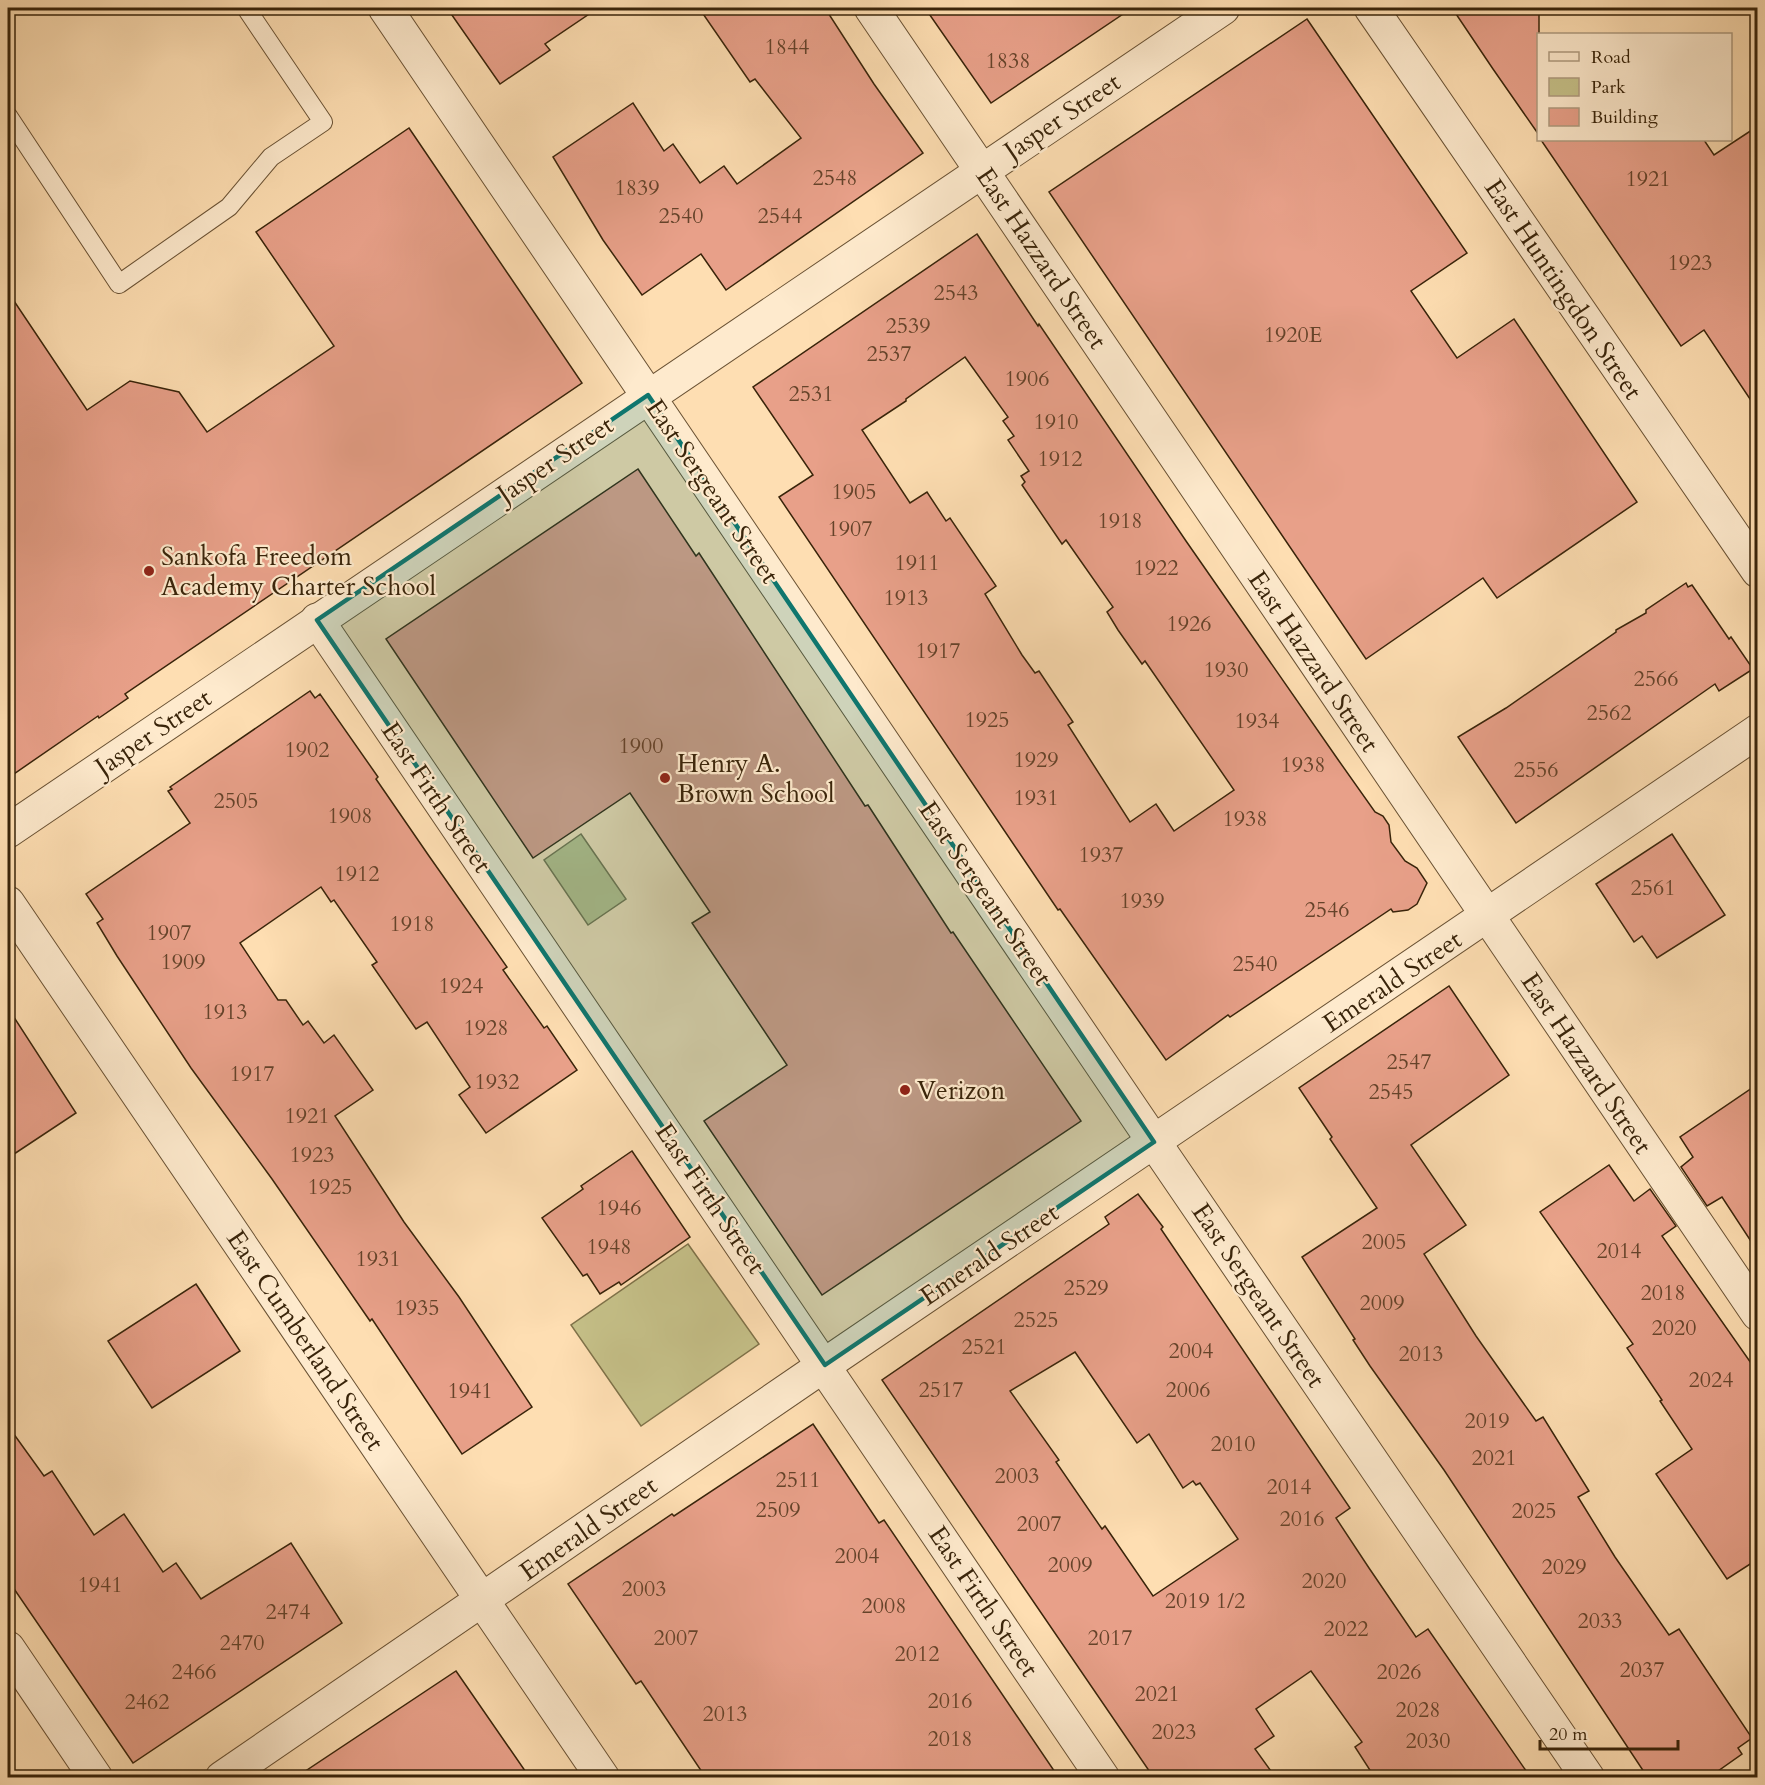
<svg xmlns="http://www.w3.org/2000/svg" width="1765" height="1785" viewBox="0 0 1765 1785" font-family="Cardo,serif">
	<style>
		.green { fill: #c5c088; stroke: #7f7249; stroke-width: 1.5 }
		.building { fill: #e8a089; stroke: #39240a; stroke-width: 1.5; fill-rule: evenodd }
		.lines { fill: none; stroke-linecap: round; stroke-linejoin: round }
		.lane-casing { stroke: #6a5234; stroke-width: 20 }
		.street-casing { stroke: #6a5234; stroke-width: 35 }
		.lane { stroke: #feeacd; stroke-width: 18 }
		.street { stroke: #feeacd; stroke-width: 33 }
		.marked { fill: #0f766e; fill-opacity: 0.2; stroke: #0f766e; stroke-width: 4.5; stroke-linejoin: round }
		.poi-dot { fill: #8f2418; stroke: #feeacd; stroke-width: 2 }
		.labels { text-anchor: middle; stroke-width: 4.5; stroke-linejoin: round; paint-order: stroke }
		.number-label { font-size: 22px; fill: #65432a }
		.street-label { font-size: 26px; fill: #39240a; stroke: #feeacd }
		.poi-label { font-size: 26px; fill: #39240a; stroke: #feeacd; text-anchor: start }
	</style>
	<rect width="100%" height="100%" fill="#fedeb2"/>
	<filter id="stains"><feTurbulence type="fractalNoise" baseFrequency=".00333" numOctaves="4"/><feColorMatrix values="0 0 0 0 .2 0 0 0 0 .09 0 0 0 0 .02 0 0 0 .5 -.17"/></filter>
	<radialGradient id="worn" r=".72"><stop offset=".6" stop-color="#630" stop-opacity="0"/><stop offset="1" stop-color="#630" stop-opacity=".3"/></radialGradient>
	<!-- green -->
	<g class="green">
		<path d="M581,834L626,899L588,925L544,860Z"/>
		<path d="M688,1244L759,1344L641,1426L571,1325Z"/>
	</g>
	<!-- building -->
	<g class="building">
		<path d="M447,8H598L545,44L550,50L500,84Z"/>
		<path d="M699,8H825L874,84L923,153L726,290L701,254L642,295L603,240L553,157L633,103L664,151L673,144L700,183L724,166L737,184L801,138L755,79L750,82Z"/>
		<path d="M925,8H1132L991,103Z"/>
		<path d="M1452,8H1539V135L1493,69Z"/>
		<path d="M1307,19L1467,253L1411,291L1457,358L1514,319L1637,502L1497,598L1483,578L1366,659L1049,192Z"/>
		<path d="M1758,126V411L1704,330L1681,346L1541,140H1704L1714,155Z"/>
		<path d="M409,128L582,383L125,694L128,698L99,718L98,716L8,778V292L87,410L130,381L179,392L207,432L334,346L256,232Z"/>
		<path d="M977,234L1038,326L1039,324L1186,541L1339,761L1375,812L1383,816L1389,825L1391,842L1405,861L1417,868L1427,883L1417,904L1408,910L1393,912L1391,909L1230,1017L1228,1015L1166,1060L1060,909L1058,910L779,497L813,475L753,387ZM965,357L1008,417L1003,421L1014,436L1008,440L1029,471L1021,476L1025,482L1022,485L1062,544L1066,540L1113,607L1107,612L1118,630L1142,664L1145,661L1234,790L1174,831L1156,804L1130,822L1068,725L1073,722L1039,671L1035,673L1022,655L985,594L996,586L950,518L946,521L927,492L910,503L862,430L906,401V399Z"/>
		<path d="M638,469L696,556L699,553L865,806L868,805L951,933L953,932L1081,1121L822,1295L704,1121L787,1065L692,923L710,912L630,793L533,858L386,639Z"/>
		<path d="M1686,583L1688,587L1692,585L1729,639L1731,637L1753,669L1719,691L1715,684L1516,823L1458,737L1506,708L1616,632V630L1646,613V610Z"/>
		<path d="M310,691L315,698L320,694L378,777L376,779L429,856L507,967L503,970L544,1028L547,1026L577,1070L486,1133L459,1095L470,1087L427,1022L416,1029L372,965L377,962L334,900L331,902L321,887L240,943L278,1000H286L303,1025L308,1021L324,1043L334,1035L373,1090L335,1116L404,1222L459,1297L532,1407L462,1454L372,1319L370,1321L272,1179L191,1068L117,956L97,923L103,919L86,894L190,823L168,791L172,789L170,787Z"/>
		<path d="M1672,834L1725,915L1657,958L1642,936L1634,942L1596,884Z"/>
		<path d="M1449,986L1509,1075L1411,1145L1466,1225L1424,1254L1476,1336L1536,1421L1543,1417L1589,1491L1578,1497L1615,1557L1669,1635L1679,1629L1752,1738L1738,1748L1742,1754L1708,1778H1648L1444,1470L1370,1366L1353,1340L1355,1339L1302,1257L1377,1208L1330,1139L1332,1137L1299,1088Z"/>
		<path d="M8,1008L76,1113L8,1158Z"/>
		<path d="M1758,1084V1252L1722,1197L1707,1206L1681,1167L1693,1157L1680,1137Z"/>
		<path d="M632,1151L690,1237L621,1285L619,1282L600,1294L587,1274L583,1276L542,1218L583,1189L581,1186Z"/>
		<path d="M1609,1165L1634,1201L1650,1189L1676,1226L1662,1236L1758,1373V1559L1727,1579L1656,1474L1692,1449L1660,1401L1662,1400L1627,1348L1633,1344L1540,1212Z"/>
		<path d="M1138,1194L1163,1227L1161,1229L1350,1508L1336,1518L1369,1568L1416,1637L1428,1629L1531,1778H1375L1355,1747L1362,1742L1311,1671L1256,1709L1274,1736L1255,1749L1276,1778H1154L882,1380L1109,1224L1105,1217ZM1075,1352L1137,1443L1149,1434L1183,1488L1193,1481L1196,1485L1200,1483L1238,1539L1153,1596L1105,1526L1102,1529L1056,1462L1059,1460L1010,1391Z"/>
		<path d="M196,1284L240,1351L152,1408L108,1341Z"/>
		<path d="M813,1424L879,1523L884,1520L1059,1778H706L641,1681L636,1684L568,1584L672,1514L674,1516Z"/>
		<path d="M8,1426L44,1476L52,1471L94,1535L124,1514L163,1572L176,1563L201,1599L291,1543L342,1623L133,1763L8,1580Z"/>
		<path d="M456,1671L530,1778H295Z"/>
	</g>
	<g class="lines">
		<!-- lane casing -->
		<g class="lane-casing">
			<path id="lane" d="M8,116L119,284L229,207L271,157L323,122L246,8"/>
		</g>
		<!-- street casing -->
		<g class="street-casing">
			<g id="street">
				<path d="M385,8L1154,1142L1588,1778"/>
				<path d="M871,8L1758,1314"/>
				<path d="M1371,8L1758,571"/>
				<path d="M317,620L1103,1778"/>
				<path d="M8,831L1223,8"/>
				<path d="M8,903L603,1778"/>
				<path d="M8,1648L96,1778"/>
				<path d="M222,1778C423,1641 623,1503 823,1366C1134,1153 1447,945 1758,731"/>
			</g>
		</g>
		<!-- lane -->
		<use href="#lane" class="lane"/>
		<!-- street -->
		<use href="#street" class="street"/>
	</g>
	<!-- marked area -->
	<path class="marked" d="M648,395L1154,1142L825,1365L317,620Z"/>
	<!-- markers -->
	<g class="poi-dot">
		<circle cx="149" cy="571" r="6"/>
		<circle cx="665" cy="778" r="6"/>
		<circle cx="905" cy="1090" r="6"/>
	</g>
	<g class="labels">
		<!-- number labels -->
		<g class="number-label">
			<text x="787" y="54">1844</text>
			<text x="1008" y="68">1838</text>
			<text x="835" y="185">2548</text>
			<text x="1648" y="186">1921</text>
			<text x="637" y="195">1839</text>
			<text x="681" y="223">2540</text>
			<text x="780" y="223">2544</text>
			<text x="1690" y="270">1923</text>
			<text x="956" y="300">2543</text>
			<text x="908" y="333">2539</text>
			<text x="1293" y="342">1920E</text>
			<text x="889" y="361">2537</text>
			<text x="1027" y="386">1906</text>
			<text x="811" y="401">2531</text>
			<text x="1056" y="429">1910</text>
			<text x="1060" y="466">1912</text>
			<text x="854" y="499">1905</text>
			<text x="1120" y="528">1918</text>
			<text x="850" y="536">1907</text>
			<text x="917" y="570">1911</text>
			<text x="1156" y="575">1922</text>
			<text x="906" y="605">1913</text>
			<text x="1189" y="631">1926</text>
			<text x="938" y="658">1917</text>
			<text x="1226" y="677">1930</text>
			<text x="1656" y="686">2566</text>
			<text x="1609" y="720">2562</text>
			<text x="987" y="727">1925</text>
			<text x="1257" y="728">1934</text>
			<text x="641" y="753">1900</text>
			<text x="307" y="757">1902</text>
			<text x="1036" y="767">1929</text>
			<text x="1303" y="772">1938</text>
			<text x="1536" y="777">2556</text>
			<text x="1036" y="805">1931</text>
			<text x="236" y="808">2505</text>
			<text x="350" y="823">1908</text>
			<text x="1245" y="826">1938</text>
			<text x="1101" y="862">1937</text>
			<text x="357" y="881">1912</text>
			<text x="1653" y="895">2561</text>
			<text x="1142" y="908">1939</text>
			<text x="1327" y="917">2546</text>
			<text x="412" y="931">1918</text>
			<text x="169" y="940">1907</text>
			<text x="183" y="969">1909</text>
			<text x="1255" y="971">2540</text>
			<text x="461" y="993">1924</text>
			<text x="225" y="1019">1913</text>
			<text x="486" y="1035">1928</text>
			<text x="1409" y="1069">2547</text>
			<text x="252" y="1081">1917</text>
			<text x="497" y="1089">1932</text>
			<text x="1391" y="1099">2545</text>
			<text x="307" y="1123">1921</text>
			<text x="312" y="1162">1923</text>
			<text x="330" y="1194">1925</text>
			<text x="619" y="1215">1946</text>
			<text x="1384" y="1249">2005</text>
			<text x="609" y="1254">1948</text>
			<text x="1619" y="1258">2014</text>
			<text x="378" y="1266">1931</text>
			<text x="1086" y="1295">2529</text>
			<text x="1663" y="1300">2018</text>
			<text x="1382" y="1310">2009</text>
			<text x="417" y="1315">1935</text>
			<text x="1036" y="1327">2525</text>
			<text x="1674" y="1335">2020</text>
			<text x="984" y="1354">2521</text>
			<text x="1191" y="1358">2004</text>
			<text x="1421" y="1361">2013</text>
			<text x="1711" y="1387">2024</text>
			<text x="941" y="1397">2517</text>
			<text x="1188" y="1397">2006</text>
			<text x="470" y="1398">1941</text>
			<text x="1487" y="1428">2019</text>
			<text x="1233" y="1451">2010</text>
			<text x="1494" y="1465">2021</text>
			<text x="1017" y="1483">2003</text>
			<text x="798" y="1487">2511</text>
			<text x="1289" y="1494">2014</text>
			<text x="778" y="1517">2509</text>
			<text x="1534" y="1518">2025</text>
			<text x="1302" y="1526">2016</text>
			<text x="1039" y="1531">2007</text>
			<text x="857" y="1563">2004</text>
			<text x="1070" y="1572">2009</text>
			<text x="1564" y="1574">2029</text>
			<text x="1324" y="1588">2020</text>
			<text x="100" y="1592">1941</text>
			<text x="644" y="1596">2003</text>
			<text x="1205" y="1608">2019 1/2</text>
			<text x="884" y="1613">2008</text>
			<text x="288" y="1619">2474</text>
			<text x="1600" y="1628">2033</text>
			<text x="1346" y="1636">2022</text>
			<text x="676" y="1645">2007</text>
			<text x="1110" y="1645">2017</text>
			<text x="242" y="1650">2470</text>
			<text x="917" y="1661">2012</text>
			<text x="1642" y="1677">2037</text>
			<text x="194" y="1679">2466</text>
			<text x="1399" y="1679">2026</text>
			<text x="1157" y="1701">2021</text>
			<text x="950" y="1708">2016</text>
			<text x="147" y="1709">2462</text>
			<text x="1418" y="1717">2028</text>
			<text x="725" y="1721">2013</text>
			<text x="1174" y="1739">2023</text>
			<text x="950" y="1746">2018</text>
			<text x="1428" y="1748">2030</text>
		</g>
		<!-- street labels -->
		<g class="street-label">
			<text transform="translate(1062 116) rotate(-34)" y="9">Jasper Street</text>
			<text transform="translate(1042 258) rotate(56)" y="9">East Hazzard Street</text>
			<text transform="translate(1564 289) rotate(56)" y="9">East Huntingdon Street</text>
			<text transform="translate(555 459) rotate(-34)" y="9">Jasper Street</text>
			<text transform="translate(713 491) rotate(56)" y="9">East Sergeant Street</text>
			<text transform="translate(1314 661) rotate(56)" y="9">East Hazzard Street</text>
			<text transform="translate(153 732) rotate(-34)" y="9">Jasper Street</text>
			<text transform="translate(437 797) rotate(56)" y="9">East Firth Street</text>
			<text transform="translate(986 893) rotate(56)" y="9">East Sergeant Street</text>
			<text transform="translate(1392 981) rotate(-34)" y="9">Emerald Street</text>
			<text transform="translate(1587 1063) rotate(56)" y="9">East Hazzard Street</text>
			<text transform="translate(711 1198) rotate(56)" y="9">East Firth Street</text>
			<text transform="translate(989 1254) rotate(-34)" y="9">Emerald Street</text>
			<text transform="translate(1259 1295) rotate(56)" y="9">East Sergeant Street</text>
			<text transform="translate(306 1340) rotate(56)" y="9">East Cumberland Street</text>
			<text transform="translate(588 1528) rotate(-35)" y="9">Emerald Street</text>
			<text transform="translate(984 1601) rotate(56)" y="9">East Firth Street</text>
		</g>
		<!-- poi labels -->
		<g class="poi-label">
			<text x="161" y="565">Sankofa Freedom<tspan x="161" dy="30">Academy Charter School</tspan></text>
			<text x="677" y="772">Henry A.<tspan x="677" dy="30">Brown School</tspan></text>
			<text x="917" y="1099">Verizon</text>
		</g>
	</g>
	<!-- margin -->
	<rect width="1765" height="1785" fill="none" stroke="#fedeb2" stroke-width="30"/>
	<rect x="9" y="9" width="1747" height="1767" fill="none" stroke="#39240a" stroke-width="3"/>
	<rect x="15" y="15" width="1735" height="1755" fill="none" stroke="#39240a" stroke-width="1.5"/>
	<!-- legend -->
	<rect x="1537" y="33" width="195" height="108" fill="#feeacd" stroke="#af9b7f" stroke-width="1.5"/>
	<rect x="1549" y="52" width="30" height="9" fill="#feeacd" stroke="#af9b7f" stroke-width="1.5"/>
	<text x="1591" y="63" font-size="18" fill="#39240a">Road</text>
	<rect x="1549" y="78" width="30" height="18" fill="#c5c088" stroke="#af9b7f" stroke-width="1.5"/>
	<text x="1591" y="93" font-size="18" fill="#39240a">Park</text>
	<rect x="1549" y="108" width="30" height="18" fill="#e8a089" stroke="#af9b7f" stroke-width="1.5"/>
	<text x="1591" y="123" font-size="18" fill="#39240a">Building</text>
	<!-- scale -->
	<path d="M1540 1740v9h138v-9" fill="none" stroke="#39240a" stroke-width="3"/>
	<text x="1549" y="1740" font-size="18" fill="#39240a" stroke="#feeacd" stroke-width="4.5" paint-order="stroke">20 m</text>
	<rect width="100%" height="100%" filter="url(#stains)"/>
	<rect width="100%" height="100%" fill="url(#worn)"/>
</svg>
